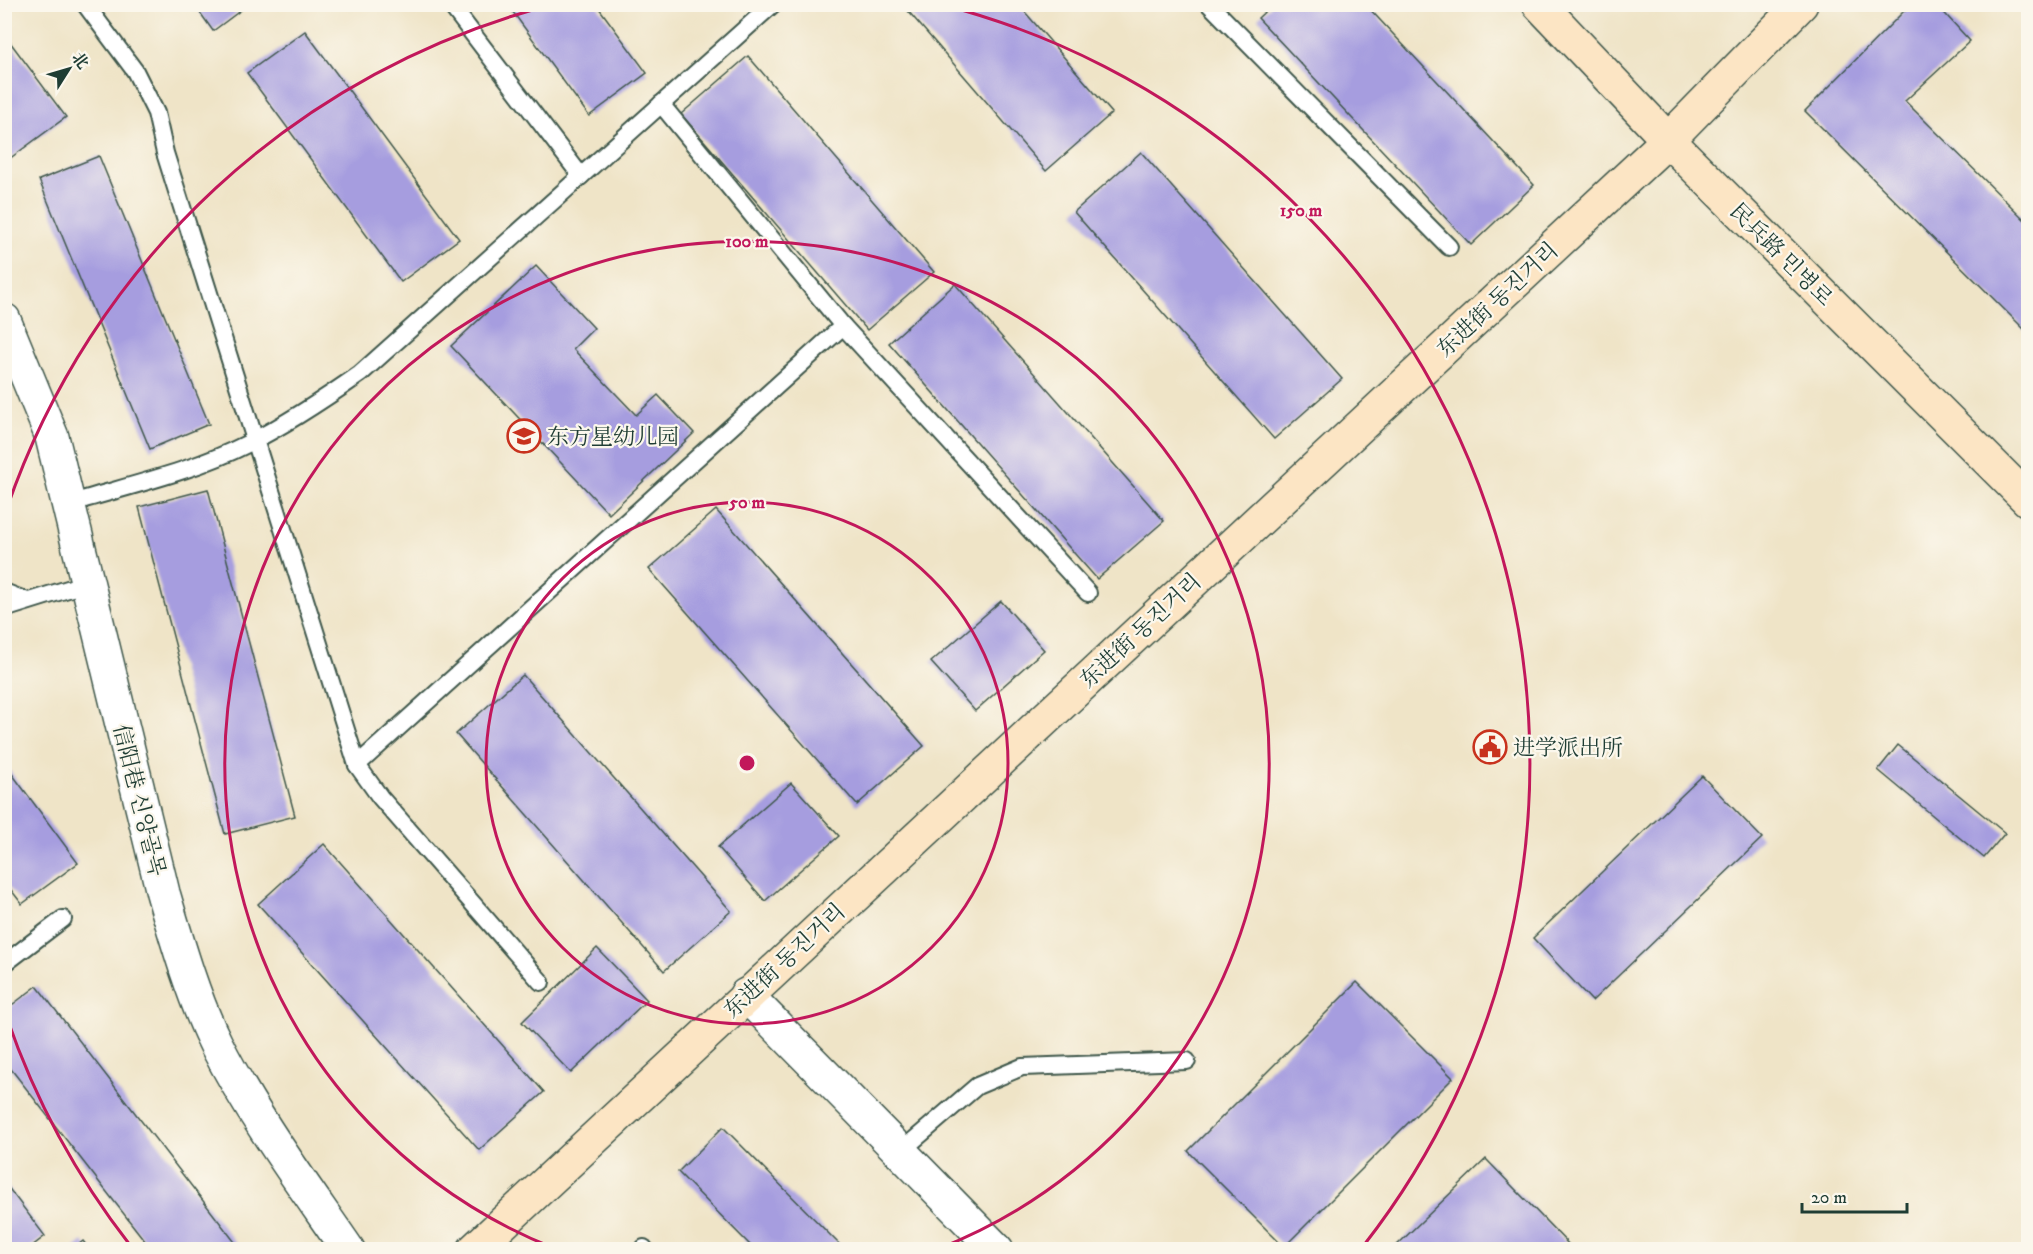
<svg xmlns="http://www.w3.org/2000/svg" width="2033" height="1254" viewBox="0 0 2033 1254" font-family="'IM FELL DW Pica','Noto Serif SC','Noto Serif KR',serif">
	<style>
		.building { fill: #a69ddf }
		.lines { fill: none; stroke-linecap: round; stroke-linejoin: round }
		.lane-casing { stroke: #3e564a; stroke-width: 20 }
		.street-casing { stroke: #3e564a; stroke-width: 36 }
		.secondary-casing { stroke: #3e564a; stroke-width: 36 }
		.lane { stroke: #fff; stroke-width: 16 }
		.street { stroke: #fff; stroke-width: 33 }
		.secondary { stroke: #fce5c4; stroke-width: 33 }
		.ring { fill: none; stroke: #c2185b; stroke-width: 3 }
		.labels { text-anchor: middle; stroke-width: 4.5; stroke-linejoin: round; paint-order: stroke }
		.street-label { font-size: 22px; fill: #1f3d34; stroke: #fbf7ec }
		.poi-label { font-size: 22px; fill: #1f3d34; stroke: #fbf7ec; text-anchor: start }
		.centre { fill: #c2185b; stroke: #fbf7ec; stroke-width: 3 }
		.ring-label { font-size: 18px; text-anchor: middle; font-weight: bold; fill: #c2185b; stroke: #fbf7ec; stroke-width: 4.5; stroke-linejoin: round; paint-order: stroke }
	</style>
	<rect width="100%" height="100%" fill="#fbf7ec"/>
	<filter id="ink" filterUnits="userSpaceOnUse"><feTurbulence type="fractalNoise" baseFrequency=".0167" numOctaves="2"/><feDisplacementMap in="SourceGraphic" scale="12" xChannelSelector="R" yChannelSelector="G"/><feConvolveMatrix kernelMatrix="1 2 1 2 8 2 1 2 1" color-interpolation-filters="sRGB"/></filter>
	<filter id="wash" filterUnits="userSpaceOnUse"><feTurbulence type="fractalNoise" baseFrequency=".008" numOctaves="4" result="noise"/><feDisplacementMap in="SourceGraphic" scale="24" xChannelSelector="R" yChannelSelector="G"/><feGaussianBlur stdDeviation="1.35" result="paint"/><feColorMatrix in="noise" values="0 0 0 0 0 0 0 0 0 0 0 0 0 0 0 0 0 1.4 0 .05"/><feComposite in="paint" operator="in"/></filter>
	<g filter="url(#wash)">
		<rect width="100%" height="100%" fill="#efe4c7"/>
		<g id="blocks">
			<!-- building -->
			<g class="building">
				<path d="M194,4H249L213,31Z"/>
				<path d="M507,4H596L647,73L589,116Z"/>
				<path d="M902,4H1018L1112,113L1046,171Z"/>
				<path d="M1273,4H1365L1534,185L1471,245L1258,18Z"/>
				<path d="M1911,4H1936L1970,41L1905,101L2028,223V333L1805,111Z"/>
				<path d="M305,31L459,239L401,282L247,73Z"/>
				<path d="M4,34L66,117L9,159L4,153Z"/>
				<path d="M748,56L934,272L867,330L681,114Z"/>
				<path d="M1141,152L1342,379L1274,439L1074,212Z"/>
				<path d="M99,156L209,424L150,449L39,180Z"/>
				<path d="M536,266L594,328L573,349L636,415L658,395L694,433L609,514L451,346Z"/>
				<path d="M955,284L1164,521L1097,579L889,343Z"/>
				<path d="M208,489L295,816L225,834L139,507Z"/>
				<path d="M716,510L924,746L857,805L649,569Z"/>
				<path d="M1001,601L1044,650L975,711L931,662Z"/>
				<path d="M523,675L731,911L664,971L456,734Z"/>
				<path d="M1898,745L2005,833L1984,858L1878,770Z"/>
				<path d="M4,763L78,863L22,904L4,881Z"/>
				<path d="M1702,776L1762,838L1592,1001L1533,938Z"/>
				<path d="M791,783L839,836L765,901L718,847Z"/>
				<path d="M324,844L544,1092L479,1150L258,904Z"/>
				<path d="M597,948L647,1000L571,1073L522,1022Z"/>
				<path d="M1357,982L1453,1078L1284,1247L1188,1151Z"/>
				<path d="M37,986L241,1250H152L4,1060V1011Z"/>
				<path d="M723,1127L845,1250H755L678,1172Z"/>
				<path d="M1486,1159L1574,1250H1392Z"/>
				<path d="M4,1182L45,1236L27,1250H4Z"/>
				<path d="M83,1241L90,1250H72Z"/>
			</g>
		</g>
	</g>
	<g filter="url(#ink)">
		<use href="#blocks" fill-opacity="0" stroke="#3e564a" stroke-width="1.5"/>
		<g class="lines">
			<!-- lane casing -->
			<g class="lane-casing">
				<g id="lane">
					<path d="M85,4L135,71L156,113L165,153L357,765L380,797L541,982"/>
					<path d="M450,4L581,176"/>
					<path d="M1209,4L1449,247"/>
					<path d="M661,104L843,326L1088,593"/>
					<path d="M68,504C127,486 192,472 247,444C287,424 323,400 360,374L773,4"/>
					<path d="M4,592L27,601"/>
					<path d="M4,609L87,583"/>
					<path d="M357,765L843,326"/>
					<path d="M4,964L63,919"/>
					<path d="M900,1152L977,1086L1022,1067L1187,1061"/>
					<path d="M644,1248L645,1250"/>
				</g>
			</g>
			<!-- street casing -->
			<g class="street-casing">
				<g id="street">
					<path d="M4,320L52,437L163,893C177,941 194,1000 216,1044C253,1117 302,1183 348,1250"/>
					<path d="M746,995L997,1250"/>
				</g>
			</g>
			<!-- secondary casing -->
			<g class="secondary-casing">
				<g id="secondary">
					<path d="M1539,4L1668,140L2028,500"/>
					<path d="M474,1250L1668,140L1801,4"/>
				</g>
			</g>
			<!-- lane -->
			<use href="#lane" class="lane"/>
			<!-- street -->
			<use href="#street" class="street"/>
			<!-- secondary -->
			<use href="#secondary" class="secondary"/>
		</g>
	</g>
	<!-- distance rings -->
	<g class="ring">
		<circle cx="747" cy="763" r="261"/>
		<path d="M556 1249A522 522 0 1 1 938 1249"/>
		<path d="M130 1245A783 783 0 0 1 7 1018M7 508A783 783 0 0 1 551 5M943 5A783 783 0 0 1 1364 1245"/>
	</g>
	<!-- icons -->
	<defs>
		<g id="school-ring" transform="scale(1.725)"><circle r="9.5" fill="#fbf7ec" stroke="#c8321e" stroke-width="1.5"/><path d="M0-5L7-2L0 1L-7-2ZM-4 1L0 2.5L4 1V4Q0 6-4 4Z" fill="#c8321e"/></g>
		<g id="civic-ring" transform="scale(1.725)"><circle r="9.5" fill="#fbf7ec" stroke="#c8321e" stroke-width="1.5"/><path d="M-.6-6.5H3V-4.5H.6V-3L4-1V1h2V6H-6V1h2V-1L-.6-3ZM-1.2 2.5V6h2.4V2.5Z" fill="#c8321e"/></g>
	</defs>
	<g fill-rule="evenodd">
		<use href="#school-ring" x="524" y="436"/>
		<use href="#civic-ring" x="1490" y="747"/>
	</g>
	<g class="labels">
		<!-- street labels -->
		<g class="street-label">
			<text transform="translate(1782 254) rotate(45)" y="8">民兵路 민병로</text>
			<text transform="translate(1497 299) rotate(-43)" y="8">东进街 동진거리</text>
			<text transform="translate(1140 630) rotate(-43)" y="8">东进街 동진거리</text>
			<text transform="translate(140 800) rotate(76)" y="8">信阳巷 신양골목</text>
			<text transform="translate(784 960) rotate(-43)" y="8">东进街 동진거리</text>
		</g>
		<!-- poi labels -->
		<g class="poi-label">
			<text x="547" y="444">东方星幼儿园</text>
			<text x="1513" y="755">进学派出所</text>
		</g>
	</g>
	<circle cx="747" cy="763" r="9" class="centre"/>
	<g class="ring-label">
		<text x="1301" y="216">150 m</text>
		<text x="747" y="247">100 m</text>
		<text x="747" y="508">50 m</text>
	</g>
	<!-- margin -->
	<rect width="2033" height="1254" fill="none" stroke="#fbf7ec" stroke-width="24"/>
	<!-- north arrow -->
	<g transform="translate(69 69) rotate(53)" stroke="#fbf7ec" stroke-width="4.5" paint-order="stroke">
	<path d="M0-4.5L10 22L0 15L-10 22Z" fill="#1f3d34"/>
	<text y="-9" font-size="16" font-weight="bold" text-anchor="middle" fill="#1f3d34">北</text>
	</g>
	<!-- scale -->
	<path d="M1802 1203v9h105v-9" fill="none" stroke="#1f3d34" stroke-width="3"/>
	<text x="1811" y="1203" font-size="18" fill="#1f3d34" stroke="#fbf7ec" stroke-width="4.5" paint-order="stroke">20 m</text>
</svg>
